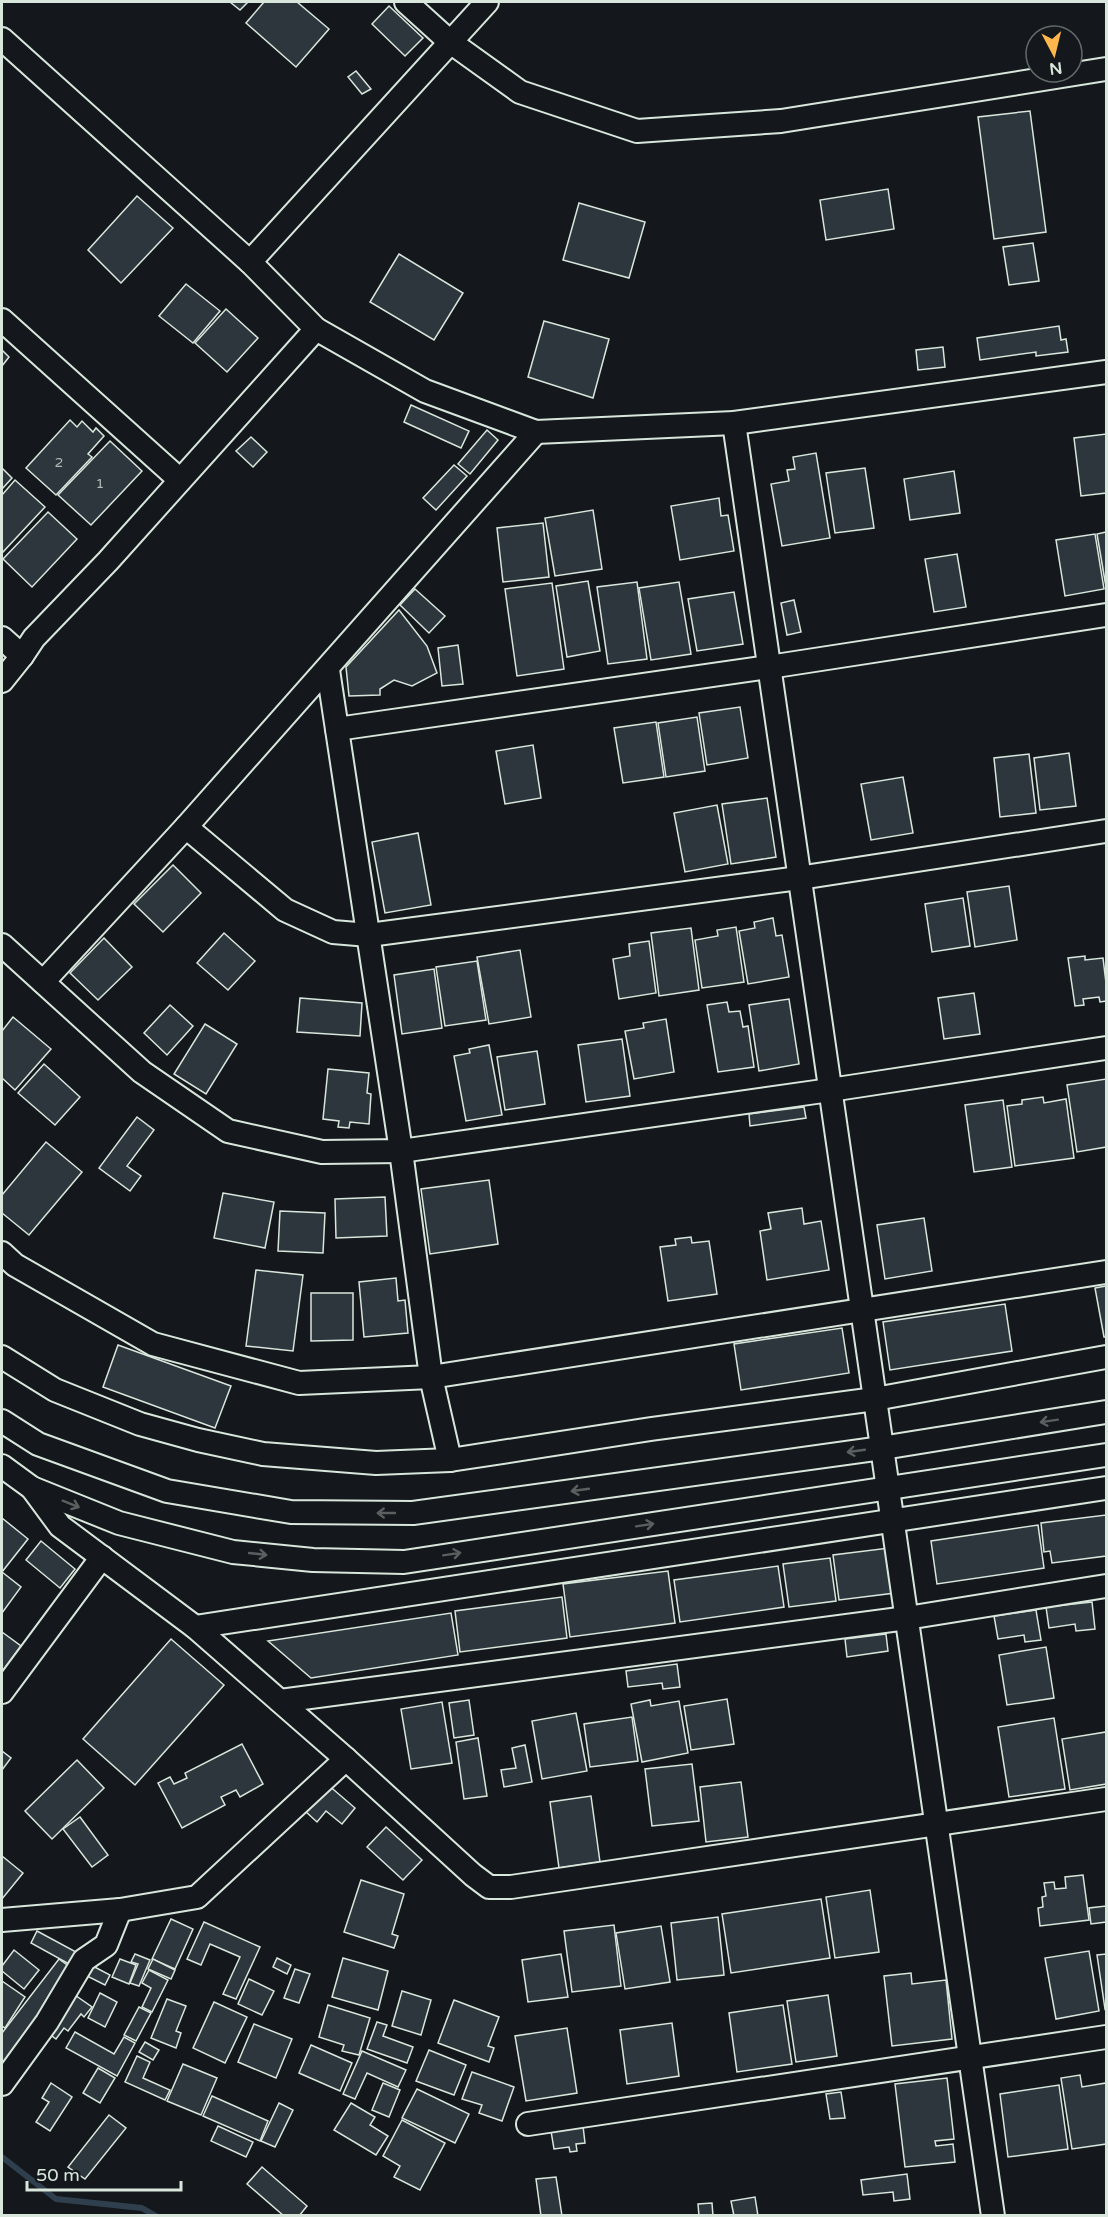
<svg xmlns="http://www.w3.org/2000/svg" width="1108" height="2217" viewBox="0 0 1108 2217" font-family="'Varela Round',sans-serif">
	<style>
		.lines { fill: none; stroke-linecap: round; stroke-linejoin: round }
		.stream { stroke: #2f3f4d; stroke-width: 6 }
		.building { fill: #2c363c; stroke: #d8e6dc; stroke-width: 1.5 }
		.minor-casing { stroke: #d8e6dc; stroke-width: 26 }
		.minor { stroke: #14181c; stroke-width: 22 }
		.oneway { stroke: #59605f }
		.labels { text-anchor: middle; stroke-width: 4.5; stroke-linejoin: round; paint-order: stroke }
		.number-label { font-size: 14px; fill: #adbab4 }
	</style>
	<rect width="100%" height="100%" fill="#14181c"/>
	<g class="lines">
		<!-- stream -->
		<path class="stream" d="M2,2157L56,2199L142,2208L156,2216"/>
	</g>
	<!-- building -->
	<g class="building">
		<path d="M230,2H248L240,10Z"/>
		<path d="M264,2H297L329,29L296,67L246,23Z"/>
		<path d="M389,6L423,38L405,56L372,24Z"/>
		<path d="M356,71L371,89L362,94L348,77Z"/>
		<path d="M1030,111L1046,232L994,239L978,117Z"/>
		<path d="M888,189L894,229L826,240L820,200Z"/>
		<path d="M137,196L173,228L121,283L88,250Z"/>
		<path d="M579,203L645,222L629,278L563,260Z"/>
		<path d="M1033,243L1039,281L1009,285L1003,247Z"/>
		<path d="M399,254L463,293L434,340L370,302Z"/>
		<path d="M186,284L220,311L193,343L159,316Z"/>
		<path d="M226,309L258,338L227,372L195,343Z"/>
		<path d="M544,321L609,339L593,398L528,377Z"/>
		<path d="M1059,326L1061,340L1066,339L1068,352L1036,356V352L980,360L977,338Z"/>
		<path d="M943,347L945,367L918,370L916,350Z"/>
		<path d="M2,350L9,357L2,366Z"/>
		<path d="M411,405L469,431L461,448L404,422Z"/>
		<path d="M70,420L77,427L82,421L93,432L96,428L104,436L88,454L92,457L56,495L26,468Z"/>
		<path d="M487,430L498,440L470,474L458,464Z"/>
		<path d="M1106,434V493L1081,496L1074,438Z"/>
		<path d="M251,437L267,452L253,467L236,451Z"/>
		<path d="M110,441L142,471L91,525L58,495Z"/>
		<path d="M816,453L830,538L782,546L771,484L789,481L787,470L795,469L793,457Z"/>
		<path d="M454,465L467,476L436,510L423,498Z"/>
		<path d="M2,468L12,478L2,489Z"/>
		<path d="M865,468L874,528L835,533L826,473Z"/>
		<path d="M954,471L960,513L910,520L904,479Z"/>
		<path d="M15,480L45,507L2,553V495Z"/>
		<path d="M719,498L721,516L728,515L734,551L680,560L671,506Z"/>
		<path d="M593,510L602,569L555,576L545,518Z"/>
		<path d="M48,512L77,539L32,587L3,559Z"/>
		<path d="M543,523L549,577L503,582L497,528Z"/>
		<path d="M1106,532V587L1097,534Z"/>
		<path d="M1095,534L1104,589L1065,596L1056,540Z"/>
		<path d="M957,554L966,607L934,612L925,559Z"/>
		<path d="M588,581L600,651L567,657L556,586Z"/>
		<path d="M637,582L647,659L608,664L597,587Z"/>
		<path d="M679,582L691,654L651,660L639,588Z"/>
		<path d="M552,583L564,669L517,676L505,589Z"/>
		<path d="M415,589L445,616L429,633L400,605Z"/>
		<path d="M734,592L743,644L697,651L688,599Z"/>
		<path d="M794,600L801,632L787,635L781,603Z"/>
		<path d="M399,610L427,646L437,673L412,686L394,680L380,689V695L349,696L346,667Z"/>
		<path d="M458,645L463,684L442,686L438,648Z"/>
		<path d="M740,707L748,758L707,765L699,713Z"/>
		<path d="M697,717L705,771L666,777L658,723Z"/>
		<path d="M656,722L664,777L623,783L614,728Z"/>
		<path d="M533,745L541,798L505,804L496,751Z"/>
		<path d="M1069,753L1076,806L1040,810L1034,758Z"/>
		<path d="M1029,754L1036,813L1000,817L994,758Z"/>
		<path d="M903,777L913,833L871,840L861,784Z"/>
		<path d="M767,798L776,857L731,864L722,804Z"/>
		<path d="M717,805L728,864L685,872L674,813Z"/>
		<path d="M418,833L431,905L385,913L372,842Z"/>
		<path d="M173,865L201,893L163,932L134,904Z"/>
		<path d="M1009,886L1017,940L975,947L967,892Z"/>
		<path d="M963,898L970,946L932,952L925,904Z"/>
		<path d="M773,918L776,936L782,935L789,977L748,984L739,931L755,928L754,922Z"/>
		<path d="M736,927L744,982L702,988L695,940L718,936L717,930Z"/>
		<path d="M691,928L699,990L659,996L651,933Z"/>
		<path d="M224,933L255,961L228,990L197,963Z"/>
		<path d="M104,938L132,967L98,1000L70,973Z"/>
		<path d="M649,941L656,993L619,999L613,959L630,956L629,944Z"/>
		<path d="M520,950L531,1017L489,1024L477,957Z"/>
		<path d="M1085,956V960L1103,958L1106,983V1001L1100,1002L1099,997L1083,999L1084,1005L1075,1006L1068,958Z"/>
		<path d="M477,961L486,1020L445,1026L436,967Z"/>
		<path d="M434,969L442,1028L402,1034L394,975Z"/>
		<path d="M974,993L980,1034L944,1039L938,998Z"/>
		<path d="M300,998L362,1003L360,1036L297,1032Z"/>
		<path d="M789,999L799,1064L759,1071L749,1005Z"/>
		<path d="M727,1002L729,1012L740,1011L743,1027L748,1026L754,1067L718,1072L707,1005Z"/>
		<path d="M170,1005L193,1026L167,1055L144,1033Z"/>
		<path d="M13,1017L51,1049L15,1090L2,1078V1031Z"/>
		<path d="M666,1019L674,1072L634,1079L625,1031L644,1028L643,1023Z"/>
		<path d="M205,1024L237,1044L206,1094L174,1074Z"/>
		<path d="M622,1039L630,1096L586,1102L578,1045Z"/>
		<path d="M489,1045L502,1115L466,1121L454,1056L470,1053L469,1049Z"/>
		<path d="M537,1051L545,1104L505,1110L497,1057Z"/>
		<path d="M44,1064L80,1097L55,1125L18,1093Z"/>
		<path d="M328,1069L369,1073L367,1093L371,1094L369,1124L350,1122L349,1128L338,1127L339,1121L323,1119Z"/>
		<path d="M1106,1079V1147L1077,1152L1067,1085Z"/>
		<path d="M1043,1097L1044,1103L1066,1099L1074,1158L1015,1166L1007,1106L1022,1104V1100Z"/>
		<path d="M1003,1100L1012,1167L974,1172L965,1105Z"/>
		<path d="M804,1107L806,1118L750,1126L749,1114Z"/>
		<path d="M137,1117L154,1130L127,1166L141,1176L130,1191L99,1168Z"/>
		<path d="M46,1142L82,1172L29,1235L2,1213V1195Z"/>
		<path d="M489,1180L498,1244L430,1254L421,1189Z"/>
		<path d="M223,1193L274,1202L265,1248L214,1238Z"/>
		<path d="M385,1197L387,1236L336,1238L335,1199Z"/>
		<path d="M802,1208L804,1224L821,1221L829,1270L767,1280L760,1231L771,1229L768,1213Z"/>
		<path d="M280,1211L325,1213L323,1253L278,1251Z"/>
		<path d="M924,1218L932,1271L885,1279L877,1225Z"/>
		<path d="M691,1237L692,1243L709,1241L717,1294L668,1301L660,1247L676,1245L675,1239Z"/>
		<path d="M256,1270L303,1275L293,1351L246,1346Z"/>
		<path d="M396,1278L398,1301L405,1300L408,1333L364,1337L359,1282Z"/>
		<path d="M1106,1286V1337H1104L1095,1288Z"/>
		<path d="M311,1293H353V1340L311,1341Z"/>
		<path d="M1005,1304L1012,1351L890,1370L883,1322Z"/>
		<path d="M842,1328L849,1373L741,1390L734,1344Z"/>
		<path d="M118,1345L231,1386L215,1428L103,1387Z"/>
		<path d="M1106,1515V1556L1052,1563L1050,1551L1044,1552L1041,1523Z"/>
		<path d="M2,1518L28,1539L2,1572L21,1587L2,1613Z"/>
		<path d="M1038,1525L1044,1568L937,1584L931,1541Z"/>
		<path d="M41,1541L75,1569L60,1588L26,1560Z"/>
		<path d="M889,1548L895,1593L839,1600L833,1555Z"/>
		<path d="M830,1558L836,1601L789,1607L783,1564Z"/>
		<path d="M778,1566L784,1607L680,1622L674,1580Z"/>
		<path d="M668,1571L675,1623L570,1637L563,1584Z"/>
		<path d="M562,1597L567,1638L460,1652L455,1611Z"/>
		<path d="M1092,1602L1095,1629L1076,1631L1075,1624L1049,1628L1046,1607Z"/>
		<path d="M1036,1610L1041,1640L1025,1642L1024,1635L998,1639L994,1616Z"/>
		<path d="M451,1613L458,1655L311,1678L268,1641Z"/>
		<path d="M2,1632L21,1646L2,1672Z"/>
		<path d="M886,1634L888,1651L847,1657L845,1639Z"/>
		<path d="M171,1639L224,1685L135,1785L83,1739Z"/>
		<path d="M1046,1647L1054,1698L1007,1705L999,1655Z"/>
		<path d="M677,1664L680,1687L663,1689L662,1683L628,1687L626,1671Z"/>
		<path d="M727,1699L734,1744L691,1750L684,1706Z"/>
		<path d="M469,1700L474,1735L454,1738L449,1703Z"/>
		<path d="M650,1700L651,1706L679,1701L688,1753L642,1762L631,1704Z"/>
		<path d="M442,1702L452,1763L411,1769L401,1709Z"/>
		<path d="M576,1713L587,1771L542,1779L532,1721Z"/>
		<path d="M632,1717L638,1761L590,1767L584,1724Z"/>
		<path d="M1054,1718L1065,1789L1009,1797L998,1727Z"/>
		<path d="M1106,1732V1784L1070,1790L1062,1739Z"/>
		<path d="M478,1738L487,1796L464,1799L456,1742Z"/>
		<path d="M242,1744L263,1784L240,1797L236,1790L221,1797L225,1805L182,1828L158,1783L170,1777L174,1784L187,1778L185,1773Z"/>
		<path d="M525,1745L532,1782L504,1787L501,1770L516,1768L512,1748Z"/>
		<path d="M2,1751L11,1758L2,1770Z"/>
		<path d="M77,1760L104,1788L52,1839L25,1811Z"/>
		<path d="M692,1764L699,1821L652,1826L645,1769Z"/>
		<path d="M741,1782L748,1837L706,1842L700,1787Z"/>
		<path d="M327,1784L355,1808L342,1824L326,1811L317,1822L305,1811Z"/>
		<path d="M591,1796L600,1862L559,1868L550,1802Z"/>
		<path d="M80,1817L108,1855L92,1867L63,1829Z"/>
		<path d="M386,1827L422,1860L403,1880L367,1847Z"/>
		<path d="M2,1856L23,1873L2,1899Z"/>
		<path d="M1083,1875L1089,1920L1040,1926L1038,1908L1043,1907L1042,1897L1046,1896L1044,1883L1054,1882L1055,1889L1066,1888L1065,1877Z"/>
		<path d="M361,1880L404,1894L392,1934L398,1936L394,1948L344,1932Z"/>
		<path d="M870,1890L879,1952L835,1958L826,1897Z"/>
		<path d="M821,1899L830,1958L731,1973L722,1914Z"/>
		<path d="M1106,1906V1922L1091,1924L1089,1908Z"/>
		<path d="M718,1917L724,1975L677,1980L671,1923Z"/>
		<path d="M171,1919L193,1929L175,1969L152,1959Z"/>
		<path d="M204,1922L260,1947L236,1999L223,1994L240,1957L210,1944L201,1965L187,1959Z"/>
		<path d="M614,1925L621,1986L572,1992L564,1931Z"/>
		<path d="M661,1926L670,1982L625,1989L616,1933Z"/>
		<path d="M37,1931L76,1952L69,1964L31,1943Z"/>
		<path d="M14,1950L39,1970L24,1989L2,1971V1966Z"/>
		<path d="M1089,1951L1099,2011L1056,2019L1045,1958Z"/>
		<path d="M135,1954L150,1960L139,1986L130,1983L138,1964L131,1962Z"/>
		<path d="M561,1954L568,1997L528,2002L522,1960Z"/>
		<path d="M1106,1954V2008L1105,2009L1097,1955Z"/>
		<path d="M277,1958L291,1965L287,1974L273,1967Z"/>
		<path d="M343,1958L388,1971L378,2010L332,1997Z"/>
		<path d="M59,1959L74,1970L2,2064V2033Z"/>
		<path d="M120,1959L136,1965L129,1984L112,1977Z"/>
		<path d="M153,1959L175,1970L171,1979L148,1969Z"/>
		<path d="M87,1963L110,1975L105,1985L81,1973Z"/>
		<path d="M295,1969L310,1974L299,2003L284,1998Z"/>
		<path d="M149,1970L168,1980L152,2012L142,2007L151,1988L142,1983Z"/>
		<path d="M911,1973L912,1984L946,1980L952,2039L892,2046L884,1976Z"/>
		<path d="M249,1979L274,1991L262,2015L238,2004Z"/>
		<path d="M2,1981L25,1997L5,2028L2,2026Z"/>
		<path d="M402,1991L431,2000L421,2035L392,2026Z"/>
		<path d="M72,1993L92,2007L84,2017L81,2014L68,2031L64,2028L56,2039L45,2031Z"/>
		<path d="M100,1993L117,2002L105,2027L88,2018Z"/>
		<path d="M828,1995L837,2056L796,2062L787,2001Z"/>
		<path d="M167,1999L186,2006L176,2031L181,2033L176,2048L151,2038Z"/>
		<path d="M454,2000L499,2017L488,2046L494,2048L489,2062L438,2043Z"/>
		<path d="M214,2002L247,2017L225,2063L193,2048Z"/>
		<path d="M328,2005L370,2018L359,2055L342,2051L344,2045L319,2037Z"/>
		<path d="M783,2005L792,2064L737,2072L729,2013Z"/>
		<path d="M139,2007L151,2013L136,2041L124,2035Z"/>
		<path d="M377,2022L387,2025L383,2036L413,2047L407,2063L367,2049Z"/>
		<path d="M672,2023L679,2076L627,2084L620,2030Z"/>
		<path d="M254,2024L292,2039L276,2078L238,2062Z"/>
		<path d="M567,2028L577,2093L526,2101L515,2036Z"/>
		<path d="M75,2032L114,2054L124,2037L135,2043L117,2076L66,2048Z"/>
		<path d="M145,2042L159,2050L153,2060L139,2052Z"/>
		<path d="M311,2045L352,2063L340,2091L299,2073Z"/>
		<path d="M429,2050L466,2065L454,2095L416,2081Z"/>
		<path d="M362,2051L406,2070L398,2087L367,2073L355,2099L343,2094Z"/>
		<path d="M137,2056L150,2062L143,2078L170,2090L165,2100L125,2082Z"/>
		<path d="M183,2064L217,2078L201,2115L167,2101Z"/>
		<path d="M98,2068L115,2078L100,2103L83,2093Z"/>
		<path d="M472,2072L514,2087L502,2121L479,2113L482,2105L462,2099Z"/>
		<path d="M1080,2075L1082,2087L1106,2083V2144L1072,2149L1061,2078Z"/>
		<path d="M947,2078L954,2139L935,2141L936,2146L953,2144L955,2162L905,2167L895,2084Z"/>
		<path d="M51,2083L72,2097L50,2131L36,2122L49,2102L42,2098Z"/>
		<path d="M383,2083L400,2090L389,2117L372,2110Z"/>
		<path d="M1059,2085L1068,2149L1008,2157L1000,2094Z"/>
		<path d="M417,2089L469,2114L455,2143L402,2118Z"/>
		<path d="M841,2092L845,2118L830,2119L826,2094Z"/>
		<path d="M212,2096L268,2121L260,2141L203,2116Z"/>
		<path d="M279,2103L293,2110L275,2147L261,2141Z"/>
		<path d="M351,2103L375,2117L370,2125L388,2136L376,2155L334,2130Z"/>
		<path d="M109,2115L126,2128L85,2179L68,2167Z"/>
		<path d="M402,2120L445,2143L420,2190L394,2177L400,2166L383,2156Z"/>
		<path d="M218,2126L253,2142L246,2157L211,2141Z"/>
		<path d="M583,2126L585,2143L576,2144L577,2151L570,2152L569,2147L554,2149L551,2131Z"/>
		<path d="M262,2167L307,2206L299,2216H284L247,2184Z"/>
		<path d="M907,2174L910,2199L894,2201L893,2192L863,2195L861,2180Z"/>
		<path d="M556,2177L562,2216H541L536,2179Z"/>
		<path d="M755,2197L758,2216H734L731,2201Z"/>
		<path d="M712,2203L713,2216H699L698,2204Z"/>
	</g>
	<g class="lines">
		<!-- minor casing -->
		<g class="minor-casing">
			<g id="minor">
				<path d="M406,2L449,41L520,92L637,131L781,121L1106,69"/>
				<path d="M2,39L250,262L316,329L425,391L536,432L734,423L1106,372"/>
				<path d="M250,262L487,2"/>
				<path d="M2,320L180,480"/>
				<path d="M734,423L993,2216"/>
				<path d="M2,638L22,656"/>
				<path d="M328,670L401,1151L431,1377L450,1460"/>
				<path d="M2,681L22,656L34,638L108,561L316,329"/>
				<path d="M337,729L769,667L1106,615"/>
				<path d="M186,827L285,910L333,932L369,935L799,878L1106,831"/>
				<path d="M2,945L142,1072L228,1131L322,1152L401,1151L830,1090L1106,1048"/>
				<path d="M43,982L186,827L536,432"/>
				<path d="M2,1253L15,1265L153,1344L299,1383L431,1377L1106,1272"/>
				<path d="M2,1357L55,1390L140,1424L198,1440L263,1454L376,1463L450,1460L651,1429L875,1399L1106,1357"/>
				<path d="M2,1421L38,1444L167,1491L291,1512L413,1513L882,1448L1106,1412"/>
				<path d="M2,1466L32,1488L119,1523L233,1552L313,1560L404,1562L1106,1455"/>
				<path d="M32,1488L60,1526L195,1627L346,1759L473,1875L489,1887H511L1106,1799"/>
				<path d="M195,1627L1106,1488"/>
				<path d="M2,1692L102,1557"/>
				<path d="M280,1701L907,1618L1106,1586"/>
				<path d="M2,1920L120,1910L197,1897L346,1759"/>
				<path d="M2,2084L47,2022L84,1960L106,1945L120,1910"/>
				<path d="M528,2124L1106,2037"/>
			</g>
		</g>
		<!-- minor -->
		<use href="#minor" class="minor"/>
	</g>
	<!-- one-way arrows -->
	<defs><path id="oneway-shaft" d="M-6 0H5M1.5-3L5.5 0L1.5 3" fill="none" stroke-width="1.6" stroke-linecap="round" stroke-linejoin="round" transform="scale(1.5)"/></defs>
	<g class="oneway">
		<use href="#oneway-shaft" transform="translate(1049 1421) rotate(171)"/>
		<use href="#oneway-shaft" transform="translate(856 1451) rotate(172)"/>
		<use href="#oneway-shaft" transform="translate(580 1490) rotate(172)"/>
		<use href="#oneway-shaft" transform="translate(71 1504) rotate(22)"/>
		<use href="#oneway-shaft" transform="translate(386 1513) rotate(-180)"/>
		<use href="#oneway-shaft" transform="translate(645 1525) rotate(-9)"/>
		<use href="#oneway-shaft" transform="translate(258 1554) rotate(6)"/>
		<use href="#oneway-shaft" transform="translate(452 1554) rotate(-9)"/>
	</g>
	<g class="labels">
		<!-- number labels -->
		<g class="number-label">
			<text x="59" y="467">2</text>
			<text x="100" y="488">1</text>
		</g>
	</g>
	<!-- border -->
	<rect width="1108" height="2217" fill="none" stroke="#d8e6dc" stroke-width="6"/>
	<!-- north arrow -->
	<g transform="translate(1054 54) rotate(173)"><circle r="28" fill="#14181c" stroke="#626a69" stroke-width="1.5"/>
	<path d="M0-4.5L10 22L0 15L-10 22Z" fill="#ffb74d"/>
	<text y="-9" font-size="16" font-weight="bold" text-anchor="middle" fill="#d8e6dc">N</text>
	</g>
	<!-- scale -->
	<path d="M27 2181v9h154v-9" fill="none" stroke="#d8e6dc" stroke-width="3"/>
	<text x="36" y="2181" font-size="18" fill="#d8e6dc" stroke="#14181c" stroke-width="4.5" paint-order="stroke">50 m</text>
</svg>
